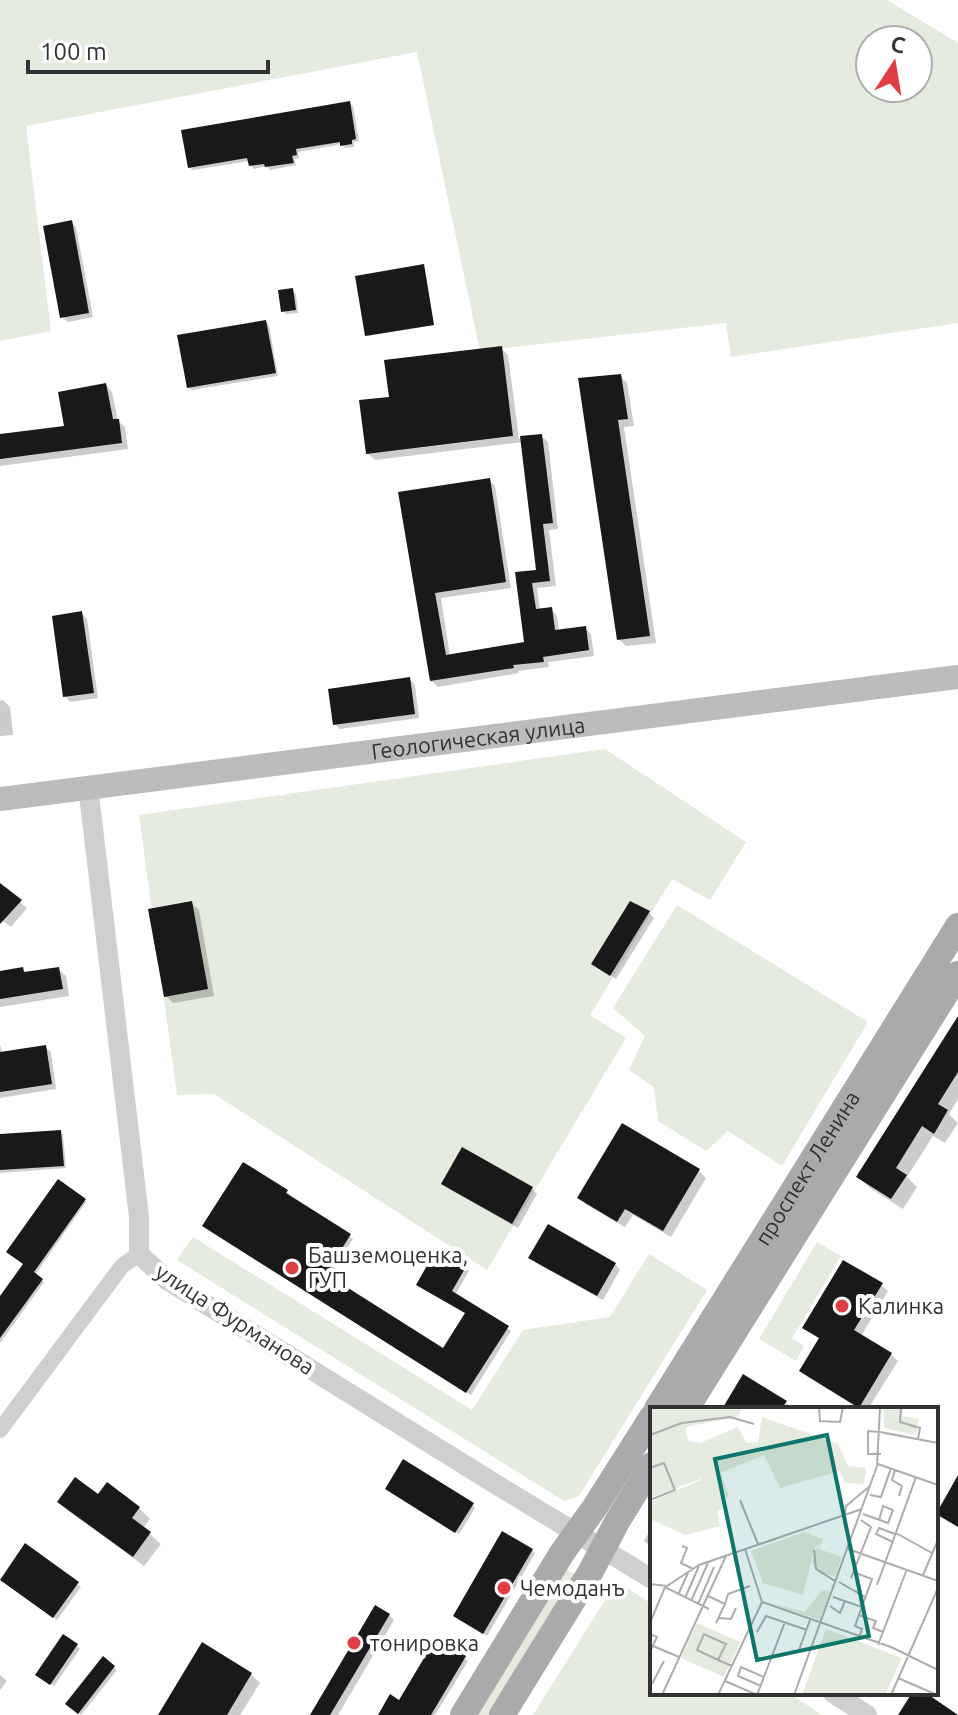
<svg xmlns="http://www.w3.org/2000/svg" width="958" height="1715" viewBox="0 0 958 1715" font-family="Ubuntu,sans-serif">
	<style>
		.green { fill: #e5ebde; fill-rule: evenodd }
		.shadow { fill: #0003 }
		.building { fill: #191919 }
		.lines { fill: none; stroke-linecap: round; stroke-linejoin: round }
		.minor { stroke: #cfcfcf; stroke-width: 16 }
		.tertiary { stroke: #cfcfcf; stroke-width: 20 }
		.secondary { stroke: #bcbcbc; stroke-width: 24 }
		.primary { stroke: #aaa; stroke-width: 26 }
		.poi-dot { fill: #e03e45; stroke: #fff; stroke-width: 3 }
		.labels { text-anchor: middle; stroke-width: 8; stroke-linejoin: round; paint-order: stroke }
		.street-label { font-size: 22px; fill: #323232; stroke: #fff }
		.poi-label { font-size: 22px; fill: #323232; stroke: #fff; text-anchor: start }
		.inset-road { fill: none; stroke: #adadad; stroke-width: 2 }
		.view { fill: #0f766e; fill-opacity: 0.15; stroke: #0f766e; stroke-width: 4 }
		.inset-edge { fill: none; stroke: #323232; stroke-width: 4 }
	</style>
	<rect width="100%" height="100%" fill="#fff"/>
	<!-- green -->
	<g class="green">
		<path d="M0,0H887L958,43V323L731,357L726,323L480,351L417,52L26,126L51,331L0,341ZM870,40H918V88H870Z"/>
		<path d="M605,749L746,842L710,900L672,879L590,1015L626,1038L487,1270L214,1094L177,1095L139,815Z"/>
		<path d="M677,905L868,1022L782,1166L728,1131L706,1151L658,1121L654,1087L629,1070L645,1036L613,1008Z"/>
		<path d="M193,1237L472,1410L523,1330L610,1317L649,1254L707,1290L579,1496L564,1501L177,1260Z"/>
		<path d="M817,1242L841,1256L792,1338L804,1346L796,1361L759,1339Z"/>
		<path d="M564,1568L576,1575L489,1715H472Z"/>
		<path d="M617,1581L652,1604V1693H789L822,1715H533Z"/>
	</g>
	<!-- shadow -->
	<g class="shadow">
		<path d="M350,103L353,106L359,141L354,142V147L345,148L342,144L298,152L299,158L294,159L296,165L270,170L267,166L254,169L251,165L250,161L193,170L189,167Z"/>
		<path d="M71,222L76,227L93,317L68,322L62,317Z"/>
		<path d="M424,267L434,325L368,336L367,335Z"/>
		<path d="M292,290L296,294L298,313L286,314L283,311Z"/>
		<path d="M266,322L269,325L278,376L192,390L188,387Z"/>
		<path d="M501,348L508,355L519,439L541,436L548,442L558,529L549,530L556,586L537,588L540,611L551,609L557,616L559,631L585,628L591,634L594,656L548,662L549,667L518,671L519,673L438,687L431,680L401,493L489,480L495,486L511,588L441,598L450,656L526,643L517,574L539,571L523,442L375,460L367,453L391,398Z"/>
		<path d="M620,376L627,383L634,426L624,427L656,643L626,646L619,639L580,380Z"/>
		<path d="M106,385L112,392L118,421L125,427L128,449L0,466V436L67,427Z"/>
		<path d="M81,613L87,619L98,698L70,702L65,696Z"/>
		<path d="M410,679L415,685L419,718L340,729L335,724Z"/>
		<path d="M3,700L10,707L13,735L0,736V701Z"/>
		<path d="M0,886L27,908L11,927L0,919Z"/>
		<path d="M191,903L199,910L214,996L173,1003L166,996Z"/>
		<path d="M631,904L649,913L654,918L616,979L594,964Z"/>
		<path d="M23,969L27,974L58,969L66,976L69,996L0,1007V973Z"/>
		<path d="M958,1020V1099L949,1114L958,1123L945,1143L933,1136L907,1177L917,1187L903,1209L870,1188L859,1177Z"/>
		<path d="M0,1045L3,1054L45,1047L51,1052L56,1089L0,1098Z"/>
		<path d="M60,1132L63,1135L66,1168L0,1173V1136Z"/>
		<path d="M699,1171L706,1178L671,1237L633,1215L625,1227L587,1205L580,1198Z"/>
		<path d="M444,1184L532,1189L537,1194L518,1228L449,1189Z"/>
		<path d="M286,1191L290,1195L288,1197L353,1239L328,1278L444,1351L467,1314L422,1288L466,1267L469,1271L455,1295L511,1331L471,1395L208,1229Z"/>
		<path d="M84,1200L86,1202L35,1275L44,1282L0,1343V1299Z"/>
		<path d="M531,1257L615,1264L620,1270L603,1300L536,1263Z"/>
		<path d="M881,1285L888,1291L861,1336L891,1354L898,1361L868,1409H860L808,1377L802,1371L821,1340L805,1328Z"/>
		<path d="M785,1402L792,1409H725Z"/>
		<path d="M390,1492L472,1505L475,1508L459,1534Z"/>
		<path d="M99,1497L139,1508L150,1519L143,1528L161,1544L144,1566L70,1512L59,1501Z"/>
		<path d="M652,1527V1547L644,1541Z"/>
		<path d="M25,1546L81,1587L57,1620L5,1582Z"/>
		<path d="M532,1550L535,1553L487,1636L458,1619Z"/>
		<path d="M389,1615L394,1620L338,1715H312Z"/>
		<path d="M437,1641L468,1661L435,1715H380L400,1702Z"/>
		<path d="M203,1645L251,1674L260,1683L240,1715H160Z"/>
		<path d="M77,1646L80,1649L54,1686L41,1678Z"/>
		<path d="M103,1659L117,1670L81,1715L68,1704Z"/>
		<path d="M0,1675L7,1681L0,1690Z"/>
	</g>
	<!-- building -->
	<g class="building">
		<path d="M350,101L356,139L352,140V144L340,146V142L296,149L297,155L292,156L294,163L265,167L264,164L249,166L247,158L188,168L181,130Z"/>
		<path d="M72,220L89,313L60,318L43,226Z"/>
		<path d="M424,264L434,325L365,336L355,276Z"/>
		<path d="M293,288L296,310L281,312L278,290Z"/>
		<path d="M266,320L276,373L187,388L177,335Z"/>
		<path d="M502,346L513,436L366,454L359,400L389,397L384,360Z"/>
		<path d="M621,374L628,419L618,420L650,636L617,640L578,378Z"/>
		<path d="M106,383L113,419H119L122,443L0,459V434L64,426L58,392Z"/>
		<path d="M542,434L553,523L543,524L550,581L532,583L536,609L552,607L555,630L586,626L589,650L543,657L544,662L513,665L514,668L430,681L398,492L490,478L506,582L435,593L446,655L524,642L515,572L536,570L520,436Z"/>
		<path d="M82,611L94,693L63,697L52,616Z"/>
		<path d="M410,677L415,714L333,725L328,689Z"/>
		<path d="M0,883L22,900L0,924Z"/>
		<path d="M192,901L208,989L164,997L148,909Z"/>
		<path d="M630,901L650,911L610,976L591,964Z"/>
		<path d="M23,967L24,972L59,967L63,989L0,999V971Z"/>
		<path d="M958,1016V1072L938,1104L948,1110L934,1134L922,1126L896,1168L907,1175L891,1199L856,1177Z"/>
		<path d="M46,1045L52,1084L0,1092V1052Z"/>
		<path d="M622,1123L700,1169L663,1231L625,1209L617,1222L577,1198Z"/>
		<path d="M61,1130L64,1166L0,1170V1134Z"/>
		<path d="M462,1147L533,1187L512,1224L441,1184Z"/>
		<path d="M243,1162L288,1190L286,1193L351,1234L326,1274L443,1348L465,1313L416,1285L437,1248L467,1265L452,1291L509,1326L466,1393L202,1226Z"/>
		<path d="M58,1179L86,1199L34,1272L43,1279L0,1338V1296L23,1264L6,1252Z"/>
		<path d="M548,1224L616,1263L597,1296L528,1258Z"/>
		<path d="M843,1260L883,1283L854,1330L892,1353L859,1408L799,1371L819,1338L802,1328Z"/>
		<path d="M743,1374L787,1401L781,1409H722Z"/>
		<path d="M403,1459L474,1503L455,1533L385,1489Z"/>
		<path d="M958,1475V1527L936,1514Z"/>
		<path d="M75,1477L98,1494L107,1482L140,1507L132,1518L151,1532L133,1557L57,1502Z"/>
		<path d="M502,1531L533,1549L483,1634L453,1616Z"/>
		<path d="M25,1543L79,1582L53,1618L0,1580Z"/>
		<path d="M375,1605L390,1614L330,1715H310Z"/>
		<path d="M63,1634L78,1644L50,1685L35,1675Z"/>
		<path d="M436,1638L466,1656L431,1715H378L390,1694L399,1700Z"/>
		<path d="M202,1642L252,1673L227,1715H158Z"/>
		<path d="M103,1656L115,1666L78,1714L65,1704Z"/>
		<path d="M912,1693H926L958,1715H898Z"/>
	</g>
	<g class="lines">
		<!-- minor -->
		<path class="minor" d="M0,1430L122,1266L139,1254"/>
		<!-- tertiary -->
		<g class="tertiary">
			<path d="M88,786L139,1217V1254L167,1280L497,1485L652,1579"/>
			<path d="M833,1693L867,1715"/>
		</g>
		<!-- secondary -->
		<path class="secondary" id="s1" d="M0,799L958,677"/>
		<!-- primary -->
		<g class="primary">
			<path id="s2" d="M657,1409L958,926"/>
			<path d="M686,1409L958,974"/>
			<path d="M463,1715L562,1553L595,1507L652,1417"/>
			<path d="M502,1715L591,1571L618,1520L652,1465"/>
		</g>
	</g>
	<!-- markers -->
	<g class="poi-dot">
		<circle cx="292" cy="1268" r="8"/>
		<circle cx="842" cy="1306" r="8"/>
		<circle cx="504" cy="1588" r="8"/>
		<circle cx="354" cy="1643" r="8"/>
	</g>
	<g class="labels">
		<!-- street labels -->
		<g class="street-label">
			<text dy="8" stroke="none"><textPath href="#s1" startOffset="482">Геологическая улица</textPath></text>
			<text dy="8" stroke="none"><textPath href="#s2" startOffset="284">проспект Ленина</textPath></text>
			<text transform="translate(235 1319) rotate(33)" y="8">улица Фурманова</text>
		</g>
		<!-- poi labels -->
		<g class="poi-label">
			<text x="308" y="1263">Башземоценка,<tspan x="308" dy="25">ГУП</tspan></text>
			<text x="858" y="1314">Калинка</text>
			<text x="520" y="1596">Чемоданъ</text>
			<text x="370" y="1651">тонировка</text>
		</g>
	</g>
	<!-- overview -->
	<g transform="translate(650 1407)">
		<rect width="288" height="288" fill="#fff"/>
		<path d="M0,0H92L88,10L35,20L38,34L50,36L88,20L96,36L108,35L112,10L188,37L198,59L216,61L214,77L195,76L190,64L130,81L114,48L71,66L79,89L73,92L76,100L67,104L70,119L35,128L0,112V95L51,73L47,62L50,72L0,91ZM234,0H254L252,9L269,12L266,28L234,21ZM154,125L173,132L170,140L165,139L153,188L113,176L101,144ZM166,141L192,150L185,169L170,167L162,155ZM172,183L180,185L170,213L117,195L155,205ZM47,216L90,235L74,270L31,251ZM176,222L252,251L235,288H152Z" fill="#e5ebde"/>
		<path class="inset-road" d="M169,0L170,14L190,15L193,0M251,0L250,15L270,21L268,32M229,25L218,24V47H231M230,25L288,36M0,28L32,16L80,10L104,17M228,57L288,78M0,61L14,56L25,83L0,93M245,63L242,73L252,79L249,89M220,88L231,90L241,61M90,93L108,137M195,107L196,99L220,79M213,107L238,116L243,103L233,99L229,113M246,126L282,146M243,135L226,127L229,121L245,127M32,139L37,141L31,156L43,162M95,142L112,195L241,240L288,263M198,142L288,174M164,143L166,162L185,174M203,165L222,172L205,219L212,222L209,231M273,168L288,133M201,171L221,120L211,113M189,175L215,190M0,177L17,179L49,158L212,102M227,178L266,70M28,188L38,166M58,189L75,197L66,216M183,190L212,200M35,191L49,159M41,194L58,156M48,197L64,160M75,197L78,187L100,179M180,199L190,206L195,194M209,208L226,214L223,221L233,225M68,211L81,212L86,201M0,216L15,180L59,202M107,225L116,209L157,223M0,227L7,230L0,245M228,238L257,162M3,239L29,250M149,243L160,213M68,253L76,237L54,227L47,243L68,253L82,259M248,271L287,288M75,274L107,288L135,215M2,277L14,254M111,279L88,269L91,260L114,270M12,288L76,149M68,288L112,195M144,288L227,59L230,0M241,288L288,181"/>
		<path class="view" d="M177,28L219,229L107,253L65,52Z"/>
		<rect width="288" height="288" class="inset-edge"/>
	</g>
	<!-- north arrow -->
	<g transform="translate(894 64) rotate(12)"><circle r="38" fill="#ffffff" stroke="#adadad" stroke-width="2"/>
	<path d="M0-6L14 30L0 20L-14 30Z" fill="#e03e45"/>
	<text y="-12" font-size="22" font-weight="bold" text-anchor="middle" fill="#323232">С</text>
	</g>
	<!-- scale -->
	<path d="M28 60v12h240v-12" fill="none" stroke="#323232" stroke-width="4"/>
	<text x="40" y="60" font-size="24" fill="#323232" stroke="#ffffff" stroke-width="6" paint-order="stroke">100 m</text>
</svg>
